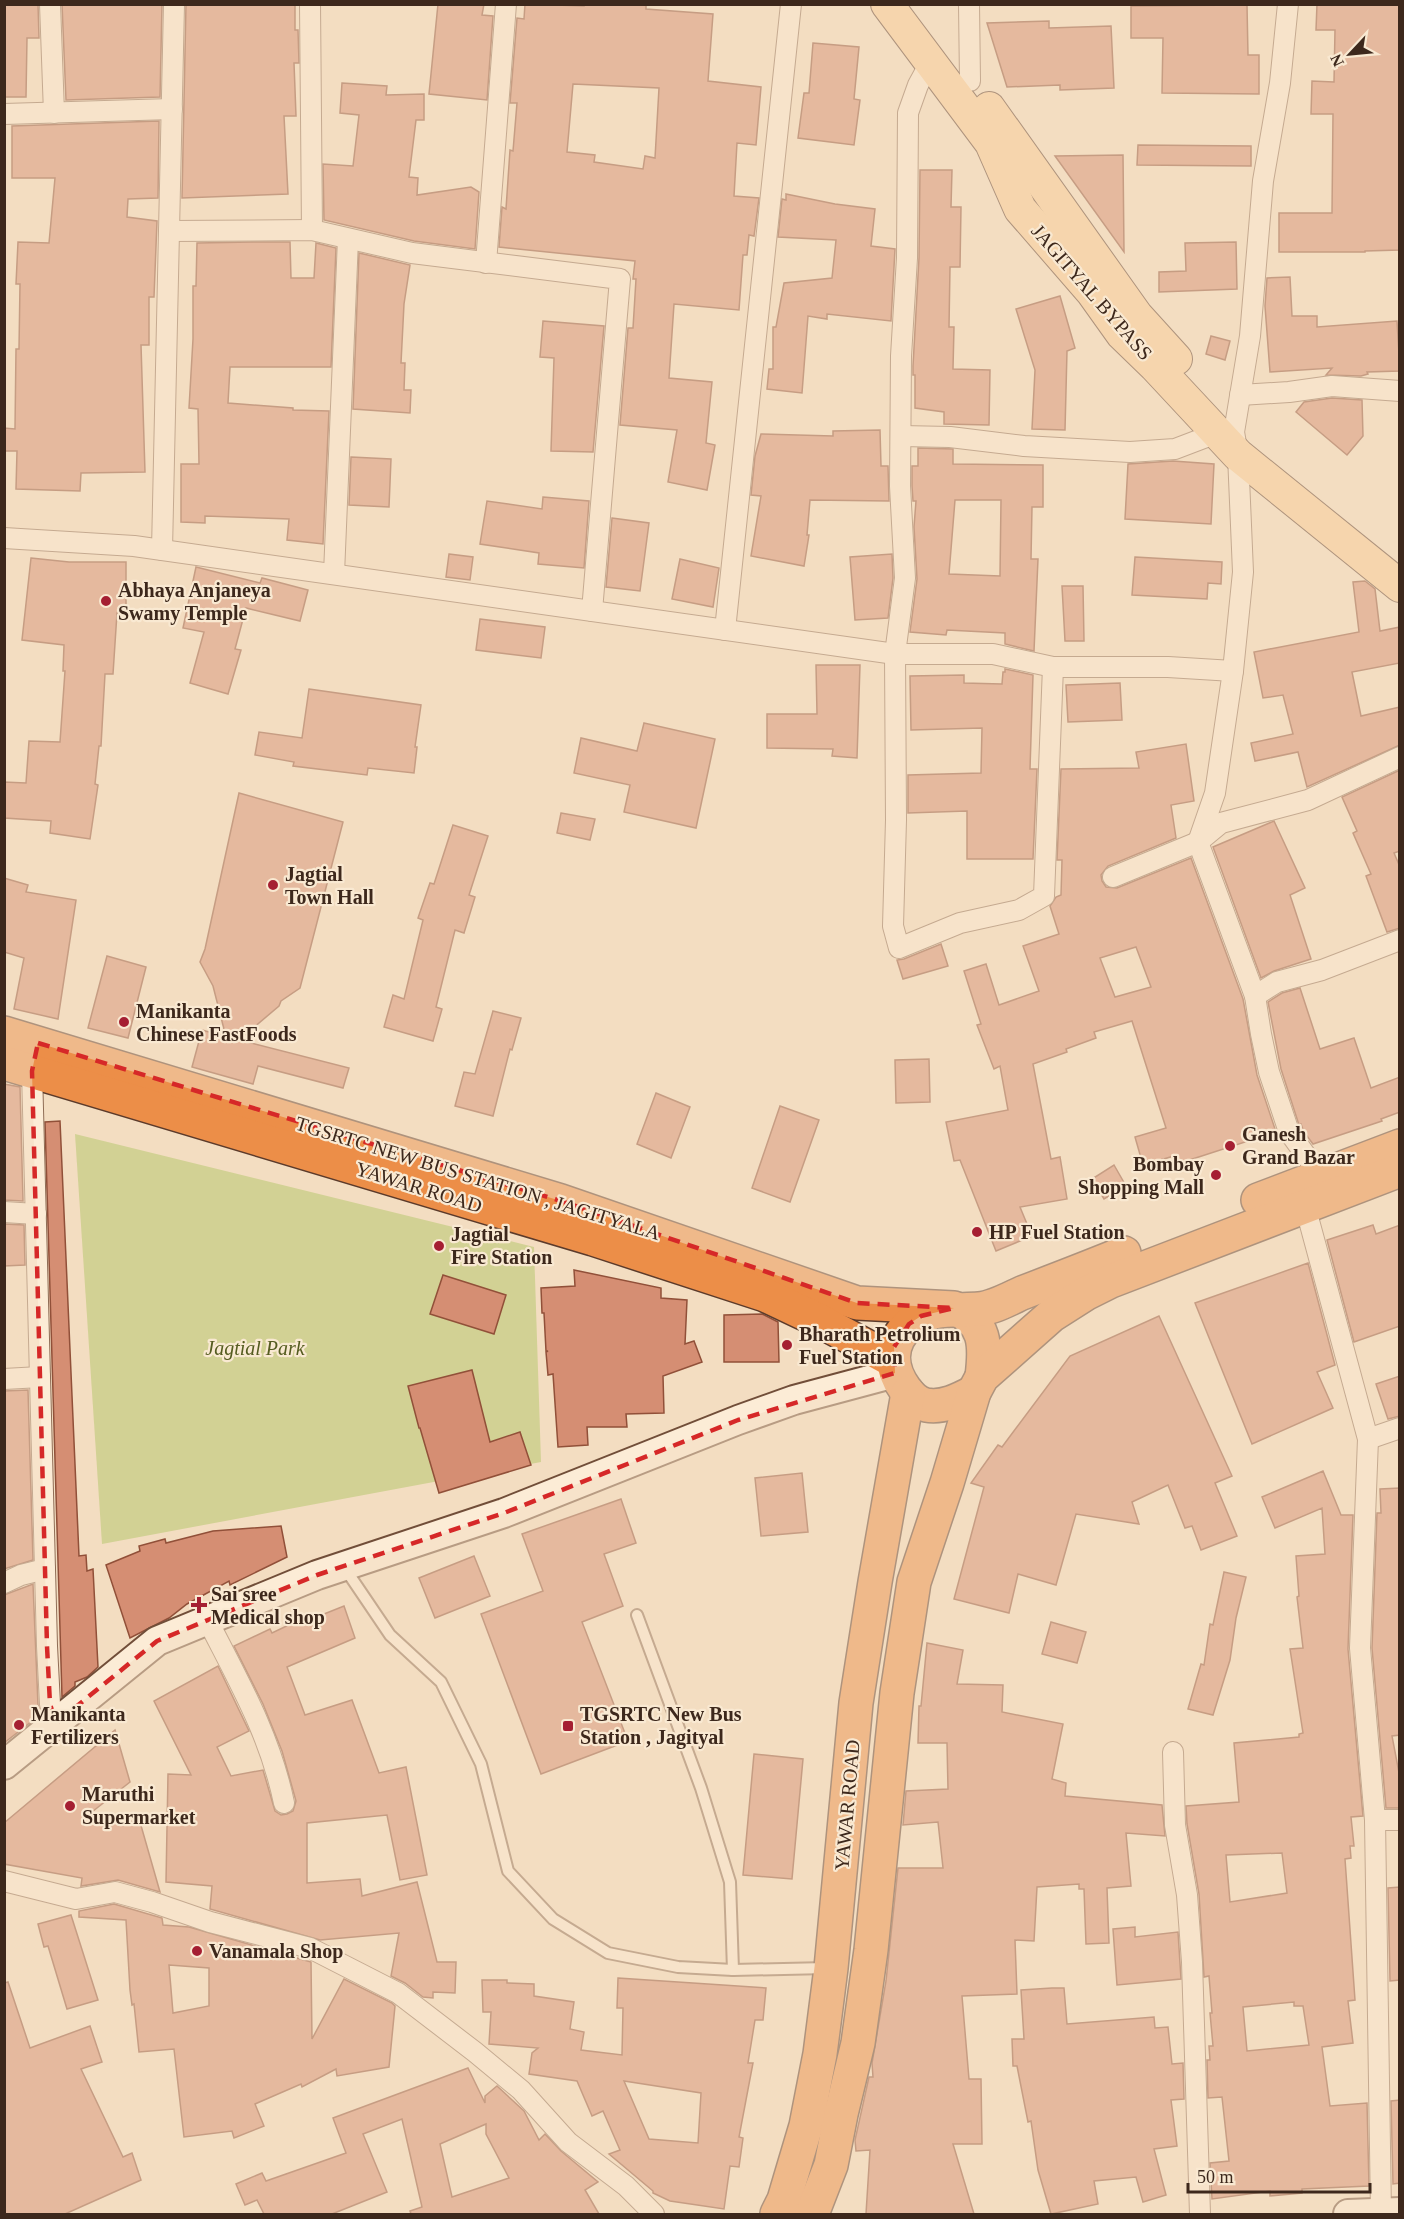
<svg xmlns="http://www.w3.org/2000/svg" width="1404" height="2219" viewBox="0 0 1404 2219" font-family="'Times New Roman',serif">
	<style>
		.green { fill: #d2d194 }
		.building { fill: #d58e73; stroke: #915039; stroke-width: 1.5; fill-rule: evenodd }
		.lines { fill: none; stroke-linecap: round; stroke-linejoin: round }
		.lane-casing { stroke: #8f6d56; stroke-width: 14 }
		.street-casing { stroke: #8f6d56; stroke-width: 22 }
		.secondary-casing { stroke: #714e39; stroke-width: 32 }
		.primary-casing { stroke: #5c3b2b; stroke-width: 34 }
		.highway-casing { stroke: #5c3b2b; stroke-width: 36 }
		.lane { stroke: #fcecd6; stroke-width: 10 }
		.street { stroke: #fcecd6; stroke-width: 20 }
		.secondary { stroke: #fcecd6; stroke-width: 28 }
		.primary { stroke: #facd95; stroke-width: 32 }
		.highway { stroke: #ec8e48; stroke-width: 33 }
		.marked { fill: none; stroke: #d62828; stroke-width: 4.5; stroke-dasharray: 12 8; stroke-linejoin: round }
		.poi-dot { fill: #a51f32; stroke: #f9e9d2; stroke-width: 2 }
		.labels { text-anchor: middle; stroke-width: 4.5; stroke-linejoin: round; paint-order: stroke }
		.street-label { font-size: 20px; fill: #3d281c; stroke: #f9e9d2 }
		.poi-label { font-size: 20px; font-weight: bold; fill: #3d281c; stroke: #f9e9d2; text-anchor: start }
		.park-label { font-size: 20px; font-style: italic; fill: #555c20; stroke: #f9e9d2 }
	</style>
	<rect width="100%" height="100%" fill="#f3ddc1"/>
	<!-- green -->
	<path class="green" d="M75,1134L534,1247L541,1462L102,1544Z"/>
	<!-- building -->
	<g class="building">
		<path d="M4,4H38L39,38H27L26,97H4Z"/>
		<path d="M62,4H162L160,97L66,100Z"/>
		<path d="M186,4H295V30H298L299,63H294L296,116H284L288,194L182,198Z"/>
		<path d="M438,4H484L482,15L493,16L487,100L429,94Z"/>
		<path d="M525,4L584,6V4H646V9L713,14L708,81L761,87L756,145L737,143L734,196L759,198L754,236L749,235L747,255H743L739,310L674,304L669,378L712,382L706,443L715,445L707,490L668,482L677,430L620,425L628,328H633L636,279H633L635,261L499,247L502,207L506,209L510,150L513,151L517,103H510L517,18L524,19ZM573,84L659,88L655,158L645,156L643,169L594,162L595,155L567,152Z"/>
		<path d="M1317,4H1400V250L1365,251V252H1279V213H1332L1333,114H1311L1312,81L1334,82L1335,30H1316Z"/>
		<path d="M1247,5L1248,55H1259V94L1162,93L1163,38H1131V6Z"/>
		<path d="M1049,21V28L1111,26L1114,88L1060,90V85L1007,87L987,23Z"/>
		<path d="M813,43L859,47L854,99L860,100L854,145L798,138L804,93H809Z"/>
		<path d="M342,83L387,86L386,95L424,94V120H416L409,177L418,178L417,195L471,187L479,192L475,249L414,241L324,220L323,164L353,166L359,115L340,113Z"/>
		<path d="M159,121L158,198L128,199L127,217L157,221L154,297H149V345H141L145,472L81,473L80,491L16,489L17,451H4V428L15,429L16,349H19L20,284H16L18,242L49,243L55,178H12V126Z"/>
		<path d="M1138,145L1251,146V166L1137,165Z"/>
		<path d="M1123,155L1124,252L1055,156Z"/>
		<path d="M920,170H952L951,207H961L960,267H950L949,327H954L953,369L990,370L989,425L944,424V412L915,408V375H913V366L919,258Z"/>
		<path d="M786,194L835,204L875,209L871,246L895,249L891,321L827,314V319L808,316L802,393L767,389L769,369H773V327H776L784,283L832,278L836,240L778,237L782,199L786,200Z"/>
		<path d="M253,242H290L291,278H314L316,243L336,248L331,367H230L228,403L293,408V410L329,411L323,544L287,540L289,519L205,516V523L181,522V464H199L198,409L189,408L193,339V286H196L197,243Z"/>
		<path d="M1236,242L1237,289L1159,292V272L1186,271L1185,243Z"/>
		<path d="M359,253L410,265L404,304L401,363H405L404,390H411L410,413L353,409Z"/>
		<path d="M1290,277L1292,316H1317V327L1397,321L1400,371L1367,372L1368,374L1361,376L1326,375L1332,368L1270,372L1265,306L1267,278Z"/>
		<path d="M1060,296L1075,348L1067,351L1065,430L1032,429L1035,370L1016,309Z"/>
		<path d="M543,321L604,326L593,452L551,451L554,358L540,357Z"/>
		<path d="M1211,336L1230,341L1225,360L1206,354Z"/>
		<path d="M1332,398L1362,400L1363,436L1347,455L1296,412L1304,402Z"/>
		<path d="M880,430L881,466H888L889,501L810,500L807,535H809L804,566L751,556L761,496L751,495L755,456L761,434L833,436V431Z"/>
		<path d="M918,448L953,449V464L1043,465V507H1032L1031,559H1038L1034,651L1005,644V633L947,630L946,635L910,632L917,579L914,527L916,501H913L912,486V466H918ZM955,500H1001L1000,576L949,574Z"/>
		<path d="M351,457L391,459L389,507L349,505Z"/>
		<path d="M1173,461L1214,464L1211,524L1125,519L1128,464Z"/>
		<path d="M543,497L589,501L584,568L538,564L539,553L480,544L487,501L542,509Z"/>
		<path d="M612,518L649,523L640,591L606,587Z"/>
		<path d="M449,554L473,557L470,580L446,577Z"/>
		<path d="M892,554L893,578L888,618L855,620L850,557Z"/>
		<path d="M1135,557L1222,562L1221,584L1208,583L1207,599L1132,595Z"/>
		<path d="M31,558L69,562H126V614L117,613L113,674H105L101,746H99L95,784L98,785L90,839L50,833L51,821L4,818V782L26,783L29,741L60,742L65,671H63L64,645L22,640Z"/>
		<path d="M680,559L719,568L713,607L672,599Z"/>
		<path d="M196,567L260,583L262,578L308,590L300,621L246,608L235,649L241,650L228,694L190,683L204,632L183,628Z"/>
		<path d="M1365,581L1375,589L1380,631L1400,627V663L1352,672L1361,716L1400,707V745L1307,787L1298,752L1255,761L1251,743L1293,734L1283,695L1263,698L1254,652L1359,632L1353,582Z"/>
		<path d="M1062,586H1083L1084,641H1065Z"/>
		<path d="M480,619L545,627L541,658L476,650Z"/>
		<path d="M816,665H860L857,758L832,756L833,749L767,748V714H817Z"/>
		<path d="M1005,669L1033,675L1030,769H1037L1033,859H967V811L908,813V775L981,773L982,728L911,730L910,676L964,675V683L1002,684L1003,672H1005Z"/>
		<path d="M1120,683L1122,720L1068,722L1066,685Z"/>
		<path d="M309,689L421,705L415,747H417L414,773L368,768L367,775L293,766L294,762L255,755L259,732L302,738Z"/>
		<path d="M644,723L715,739L696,828L624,812L630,785L574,773L581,738L637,751Z"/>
		<path d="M1186,744L1194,801L1171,805L1176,838L1108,866L1101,875L1102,881L1106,887L1117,888L1191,858L1243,999L1257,1075L1276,1132L1177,1164L1174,1156L1143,1165L1135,1137L1166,1128L1132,1021L1094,1032L1096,1038L1066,1049L1067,1052L1033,1064L1051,1159L1060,1157L1067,1199L1020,1207L1032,1236L996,1251L960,1160L954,1161L946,1122L1008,1110L1000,1066L994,1069L977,1025L981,1024L964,971L986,964L999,1005L1039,991L1023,946L1059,934L1050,906L1056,897L1061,895L1062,860H1057L1061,769L1139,768L1136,752ZM1136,947L1151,987L1115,997L1100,958Z"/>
		<path d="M1400,770V851L1394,853L1400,867V928L1387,932L1366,876L1371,874L1353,833L1357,831L1342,797Z"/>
		<path d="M239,793L343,822L300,988L281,1001L279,1006L239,1040L349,1068L343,1088L258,1066L253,1084L192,1067L202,1030L226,1037L213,986L200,962L205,949Z"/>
		<path d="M561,813L595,819L590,840L557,833Z"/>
		<path d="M1274,821L1305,888L1290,895L1311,959L1274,971L1261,978L1213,847Z"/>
		<path d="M453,825L488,836L469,895L475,897L464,933L455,930L436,1007L442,1009L433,1041L384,1027L393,995L404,999L423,920L418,918L430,883L434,884Z"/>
		<path d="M4,878L28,885L26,892L76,900L58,1019L14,1009L24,958L4,952Z"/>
		<path d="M941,944L948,966L903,979L897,960L904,959Z"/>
		<path d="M107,956L146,967L128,1038L88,1028Z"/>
		<path d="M1300,988L1320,1049L1354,1038L1371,1088L1400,1077V1112L1381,1119L1382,1121L1313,1144L1304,1132L1301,1124L1299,1125L1281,1069L1268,1002L1282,993Z"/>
		<path d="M493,1011L521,1018L512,1050L510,1049L493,1116L455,1106L464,1072L475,1074Z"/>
		<path d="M929,1059L930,1102L896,1103L895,1060Z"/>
		<path d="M4,1084L20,1087L23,1201L4,1200Z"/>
		<path d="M656,1093L690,1107L671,1158L637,1144Z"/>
		<path d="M780,1106L819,1120L790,1202L752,1188Z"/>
		<path d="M60,1121L79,1556L86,1555L87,1571L93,1569L98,1667L87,1677L75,1682V1686L62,1697L45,1122Z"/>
		<path d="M1114,1165L1126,1186L1104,1199L1092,1179Z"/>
		<path d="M4,1224L24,1225L25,1265L4,1266Z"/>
		<path d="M1373,1225L1376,1234L1400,1225V1326L1354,1342L1327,1240Z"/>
		<path d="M1308,1263L1335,1365L1317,1372L1333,1408L1252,1444L1195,1303Z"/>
		<path d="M574,1270L661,1288V1298L687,1300L685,1344L694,1341L702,1362L663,1376L664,1413L626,1414L627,1427H587L588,1445L558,1447L553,1374L548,1375L546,1352L548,1351H546L544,1313H542L541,1288L575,1286Z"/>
		<path d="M443,1275L506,1295L494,1334L430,1314Z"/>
		<path d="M762,1314L778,1322L779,1362H724V1315Z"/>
		<path d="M1159,1316L1232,1476L1215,1483L1237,1536L1201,1550L1192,1526L1185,1528L1168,1485L1132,1502L1139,1524L1076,1514L1056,1585L1018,1574L1009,1613L954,1599L984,1487L971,1483L998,1445L1002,1447L1070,1356Z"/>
		<path d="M472,1370L490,1442L520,1432L531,1465L439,1493L420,1428H419L408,1386Z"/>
		<path d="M1400,1376V1416L1388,1419L1376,1384Z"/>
		<path d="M28,1390L33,1560L4,1569V1391Z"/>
		<path d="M1323,1471L1341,1515H1353L1348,1649L1363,1816L1351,1817L1354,1846H1350L1351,1858L1345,1859L1355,2000L1348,2001L1353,2043L1322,2047L1330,2106L1367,2103L1369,2186L1302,2189V2193L1270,2196V2191L1212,2199L1210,2163L1229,2161L1222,2097L1208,2098L1207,2060H1210L1209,2046H1213L1210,2013H1212L1209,1976L1204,1977L1199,1894L1187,1824L1186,1806L1239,1802L1234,1743L1299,1737V1734L1303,1733L1290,1649L1303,1648L1297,1597L1299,1596L1296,1556L1325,1554L1322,1508L1275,1528L1262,1497ZM1282,1853L1287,1893L1230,1902L1226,1855ZM1294,2002V2006H1303L1309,2045L1247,2051L1243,2007Z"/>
		<path d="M802,1473L808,1532L761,1536L755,1478Z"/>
		<path d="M1400,1488V1735L1392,1736L1400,1778V1808H1386L1372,1648L1377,1513H1381L1380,1489Z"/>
		<path d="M621,1499L636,1543L604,1554L623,1606L582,1622L628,1741L541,1774L481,1614L543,1591L522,1534Z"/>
		<path d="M281,1526L287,1557L230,1585L229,1581L187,1604L169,1618L130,1638L106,1565L140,1551L139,1546L165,1539L166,1543L213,1531Z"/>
		<path d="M474,1556L490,1596L435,1618L419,1578Z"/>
		<path d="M1224,1572L1246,1577L1236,1618L1230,1660L1213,1715L1188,1709L1201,1664L1204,1665L1210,1624L1213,1625Z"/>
		<path d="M33,1584L38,1705L41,1714L4,1743V1595Z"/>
		<path d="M344,1606L355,1638L287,1667L305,1715L352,1700L379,1773L406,1767L427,1875L400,1880L387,1815L307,1823V1883L360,1879L362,1896L417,1882L437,1962H456L455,1993L433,1992V1998L423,1997L405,1983L391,1976L399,1933L320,1940L210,1909L212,1886L166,1882L168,1774L191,1775L154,1701L218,1666L249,1731L217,1747L231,1776L263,1770L275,1811L281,1815L287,1814L293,1811L296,1801L282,1751L263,1704L234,1646L270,1629L272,1633L297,1621L299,1624Z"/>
		<path d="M1051,1622L1086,1632L1077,1663L1042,1654Z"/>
		<path d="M927,1643L963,1650L957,1684L1003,1685L1002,1712L1063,1724L1052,1779L1066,1783L1065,1796L1162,1805L1165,1836L1126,1833L1131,1886L1107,1888L1109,1943L1086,1944L1084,1889H1079V1884L1037,1887L1034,1941L1015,1940L1017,1994L962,1996L969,2079H981L982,2144H953L974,2214H866L870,2150L856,2151L855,2140L869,2077H873L872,2063L886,1981L898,1868H943L938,1822L903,1825L906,1791L948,1789L947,1743H918L919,1706H921Z"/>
		<path d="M115,1730L130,1782L83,1819L140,1822L160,1892L118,1880L81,1886L82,1878L4,1864V1823Z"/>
		<path d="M754,1754L803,1759L792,1879L743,1875Z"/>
		<path d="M1400,1887V1980L1390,1981L1388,1888Z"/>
		<path d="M114,1904L162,1918L163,1925L189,1927L311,1962L312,2039L344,1979L392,2003L395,2006L389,2067L337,2076L336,2069L302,2087L301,2084L255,2104L264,2126L234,2138L232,2131L184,2137L174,2049L139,2052L134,2004L132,2005L130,1990L126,1920L79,1917V1911ZM169,1965L209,1968V2006L173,2013Z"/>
		<path d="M71,1915L98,2000L67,2009L48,1946L44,1947L38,1924Z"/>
		<path d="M1135,1927V1937L1178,1932L1181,1979L1117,1985L1113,1929Z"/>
		<path d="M618,1978L766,1988L763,2020H755L748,2063H753L739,2137L743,2138L739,2167L730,2166L724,2209L670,2201L653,2193V2191L609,2154L620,2150L603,2111L592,2116L577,2081L529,2074L532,2053L538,2048L489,2044L491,2012H483L482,1980H507V1983L534,1984V1996L574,2002L570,2029L584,2032L581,2050L622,2055L623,2008H617ZM624,2081L701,2093L698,2143L649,2139Z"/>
		<path d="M8,1982L30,2048L90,2026L102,2062L81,2069L123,2157L132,2153L141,2180L65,2214H4V1983Z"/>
		<path d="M1052,1988H1064L1067,2024L1154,2017L1155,2028L1168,2027L1172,2064L1183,2063L1184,2099L1171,2100L1177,2146L1154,2149L1166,2195L1143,2202L1136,2177L1094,2181L1098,2204L1051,2214L1038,2170L1031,2121L1028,2122L1017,2066H1013L1012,2039H1024L1021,1990Z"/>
		<path d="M468,2068L485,2103V2096L497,2086L524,2111L539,2140L545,2134L561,2151L598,2182L585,2190L599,2214H411L410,2211L422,2207L402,2119L363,2134L387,2192L332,2214H264L257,2200L245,2205L236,2184L262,2173L266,2181L346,2153L333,2118ZM486,2124V2134L509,2178L452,2197L440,2144Z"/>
		<path d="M1400,2100V2183L1393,2184L1391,2101Z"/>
	</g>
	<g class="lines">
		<!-- lane casing -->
		<g class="lane-casing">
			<g id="lane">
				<path d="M344,1567L390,1635L441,1682L481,1764L508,1871L553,1919L608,1953L678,1967L733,1970L827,1968"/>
				<path d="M637,1615L701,1788L730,1882L733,1970"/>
			</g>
		</g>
		<!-- street casing -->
		<g class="street-casing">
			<g id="street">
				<path d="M50,4L54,113"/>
				<path d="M310,4L312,230"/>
				<path d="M969,4L970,81"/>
				<path d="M1288,4L1280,83L1263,181L1250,336L1234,432L1238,455L1243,572L1233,671L1215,793L1198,842L1255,996L1277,982L1322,970L1400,940"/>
				<path d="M930,63L918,85L908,113L907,258L901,356L900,486L905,578L895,654L896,820L893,926L899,948L960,923L1019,910L1044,896L1053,667"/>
				<path d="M4,114L172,109"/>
				<path d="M169,231L312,230L412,253L620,279L592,611"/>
				<path d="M486,263L506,4"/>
				<path d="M1240,395L1289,392L1332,386L1400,391"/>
				<path d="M901,436L950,437L1024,446L1130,452L1175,449L1217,433"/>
				<path d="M4,538L134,546L895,654H993L1053,667H1168L1233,671"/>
				<path d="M162,550L174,4"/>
				<path d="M334,574L348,239"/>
				<path d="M725,630L791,4"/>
				<path d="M1113,877L1198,842L1221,823L1308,800L1400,757"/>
				<path d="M1255,996L1261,1034L1269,1072L1289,1132L1320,1175"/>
				<path d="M33,1064L32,1071L47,1646L50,1704L56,1723"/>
				<path d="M1305,1206L1368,1439L1360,1648L1375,1820L1381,2213"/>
				<path d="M4,1212L36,1214"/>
				<path d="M4,1379L40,1377"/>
				<path d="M1368,1439L1400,1428"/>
				<path d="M4,1583L21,1575L45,1569"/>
				<path d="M208,1621C239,1682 270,1735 284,1803"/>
				<path d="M1173,1752L1175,1825L1187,1895L1192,1962L1200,2214"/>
				<path d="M1375,1820H1400"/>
				<path d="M4,1881L76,1899L115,1892L152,1902L210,1922L310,1948L398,1993L475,2052L521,2090L568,2142L626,2186L654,2214"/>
			</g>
		</g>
		<!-- secondary casing -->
		<g class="secondary-casing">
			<g id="secondary">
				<path d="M4,1765L157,1641L317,1575L504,1513L738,1420L794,1400L895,1373"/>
				<path d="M1348,2214L1400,2212"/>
			</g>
		</g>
		<!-- primary casing -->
		<g class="primary-casing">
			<g id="primary">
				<path d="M887,4L991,143L1020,209L1092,292L1122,334L1155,366L1238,455L1400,586"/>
				<path d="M989,108L1137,316L1176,359"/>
			</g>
		</g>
		<!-- highway casing -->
		<g class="highway-casing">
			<g id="highway">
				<path d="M4,1033L561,1201L857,1303L954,1308C986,1322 986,1345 982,1377"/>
				<path d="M4,1063L593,1239L765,1295L818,1320L892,1360"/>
				<path d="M1258,1200L1400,1146"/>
				<path d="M974,1392C959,1400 943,1408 926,1405C917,1403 910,1396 905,1389C889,1367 889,1342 910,1324C929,1306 956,1311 979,1309C993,1308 1009,1299 1022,1293C1056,1280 1090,1267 1124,1253"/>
				<path d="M777,2214L784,2200L806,2126L820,2054L831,1968L856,1703L875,1582L908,1393"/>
				<path d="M812,2214L831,2165L841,2114L858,2043L871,1950L897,1693L914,1582L947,1483L974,1392L982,1377L1052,1315L1085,1294L1111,1281L1400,1170"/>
			</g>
		</g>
		<!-- lane -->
		<use href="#lane" class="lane"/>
		<!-- street -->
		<use href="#street" class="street"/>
		<!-- secondary -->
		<use href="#secondary" class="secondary"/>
		<!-- primary -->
		<use href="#primary" class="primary"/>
		<!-- highway -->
		<use href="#highway" class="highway"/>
	</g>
	<!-- marked area -->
	<path d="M0 0H1404V2219H0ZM38,1043L561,1201L857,1303L954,1308L921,1316L909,1324L894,1347L895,1373L738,1420L504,1513L317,1575L157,1641L56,1723L50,1704L47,1646L32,1071Z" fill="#f3ddc1" fill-opacity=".55" fill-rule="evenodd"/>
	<path class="marked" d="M38,1043L561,1201L857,1303L954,1308L921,1316L909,1324L894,1347L895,1373L738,1420L504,1513L317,1575L157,1641L56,1723L50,1704L47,1646L32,1071Z"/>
	<!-- markers -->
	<g class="poi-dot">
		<circle cx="106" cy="601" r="6"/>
		<circle cx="273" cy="885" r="6"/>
		<circle cx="124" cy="1022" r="6"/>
		<circle cx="1230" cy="1146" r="6"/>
		<circle cx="1216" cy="1175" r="6"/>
		<circle cx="977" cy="1232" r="6"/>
		<circle cx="439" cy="1246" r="6"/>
		<circle cx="787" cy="1345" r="6"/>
		<path d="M196 1596h6v6h6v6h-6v6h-6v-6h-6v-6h6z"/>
		<circle cx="19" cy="1725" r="6"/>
		<rect x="562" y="1720" width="12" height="12" rx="3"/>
		<circle cx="70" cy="1806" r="6"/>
		<circle cx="197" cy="1951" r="6"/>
	</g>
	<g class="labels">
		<!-- street labels -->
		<g class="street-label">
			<text transform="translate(1092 292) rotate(49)" y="7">JAGITYAL BYPASS</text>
			<text transform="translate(478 1178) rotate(17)" y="7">TGSRTC NEW BUS STATION , JAGITYALA</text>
			<text transform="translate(419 1187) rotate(17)" y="7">YAWAR ROAD</text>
			<text transform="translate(847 1805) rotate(-85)" y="7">YAWAR ROAD</text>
		</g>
		<!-- poi labels -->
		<g class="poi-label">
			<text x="118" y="597">Abhaya Anjaneya<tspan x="118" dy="23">Swamy Temple</tspan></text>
			<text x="285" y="881">Jagtial<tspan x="285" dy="23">Town Hall</tspan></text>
			<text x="136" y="1018">Manikanta<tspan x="136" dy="23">Chinese FastFoods</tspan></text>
			<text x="1242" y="1141">Ganesh<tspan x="1242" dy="23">Grand Bazar</tspan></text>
			<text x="1204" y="1171" text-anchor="end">Bombay<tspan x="1204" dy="23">Shopping Mall</tspan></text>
			<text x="989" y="1239">HP Fuel Station</text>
			<text x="451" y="1241">Jagtial<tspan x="451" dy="23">Fire Station</tspan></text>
			<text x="799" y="1341">Bharath Petrolium<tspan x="799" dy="23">Fuel Station</tspan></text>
			<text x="211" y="1601">Sai sree<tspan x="211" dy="23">Medical shop</tspan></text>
			<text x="31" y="1721">Manikanta<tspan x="31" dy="23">Fertilizers</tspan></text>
			<text x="580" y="1721">TGSRTC New Bus<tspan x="580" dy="23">Station , Jagityal</tspan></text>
			<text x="82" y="1801">Maruthi<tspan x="82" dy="23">Supermarket</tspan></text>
			<text x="209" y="1958">Vanamala Shop</text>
		</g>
		<!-- park labels -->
		<g class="park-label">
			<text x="255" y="1355">Jagtial Park</text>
		</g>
	</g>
	<!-- border -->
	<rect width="1404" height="2219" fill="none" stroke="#3d281c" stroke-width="12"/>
	<!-- north arrow -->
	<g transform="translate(1350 54) rotate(244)" stroke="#f9e9d2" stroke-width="4.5" paint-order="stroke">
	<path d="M0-4.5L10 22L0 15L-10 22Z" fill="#3d281c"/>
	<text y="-9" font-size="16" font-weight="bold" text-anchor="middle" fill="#3d281c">N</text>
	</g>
	<!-- scale -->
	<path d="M1188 2183v9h182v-9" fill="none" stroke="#3d281c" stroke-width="3"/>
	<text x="1197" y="2183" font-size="18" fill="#3d281c" stroke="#f9e9d2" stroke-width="4.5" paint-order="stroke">50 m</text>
</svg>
